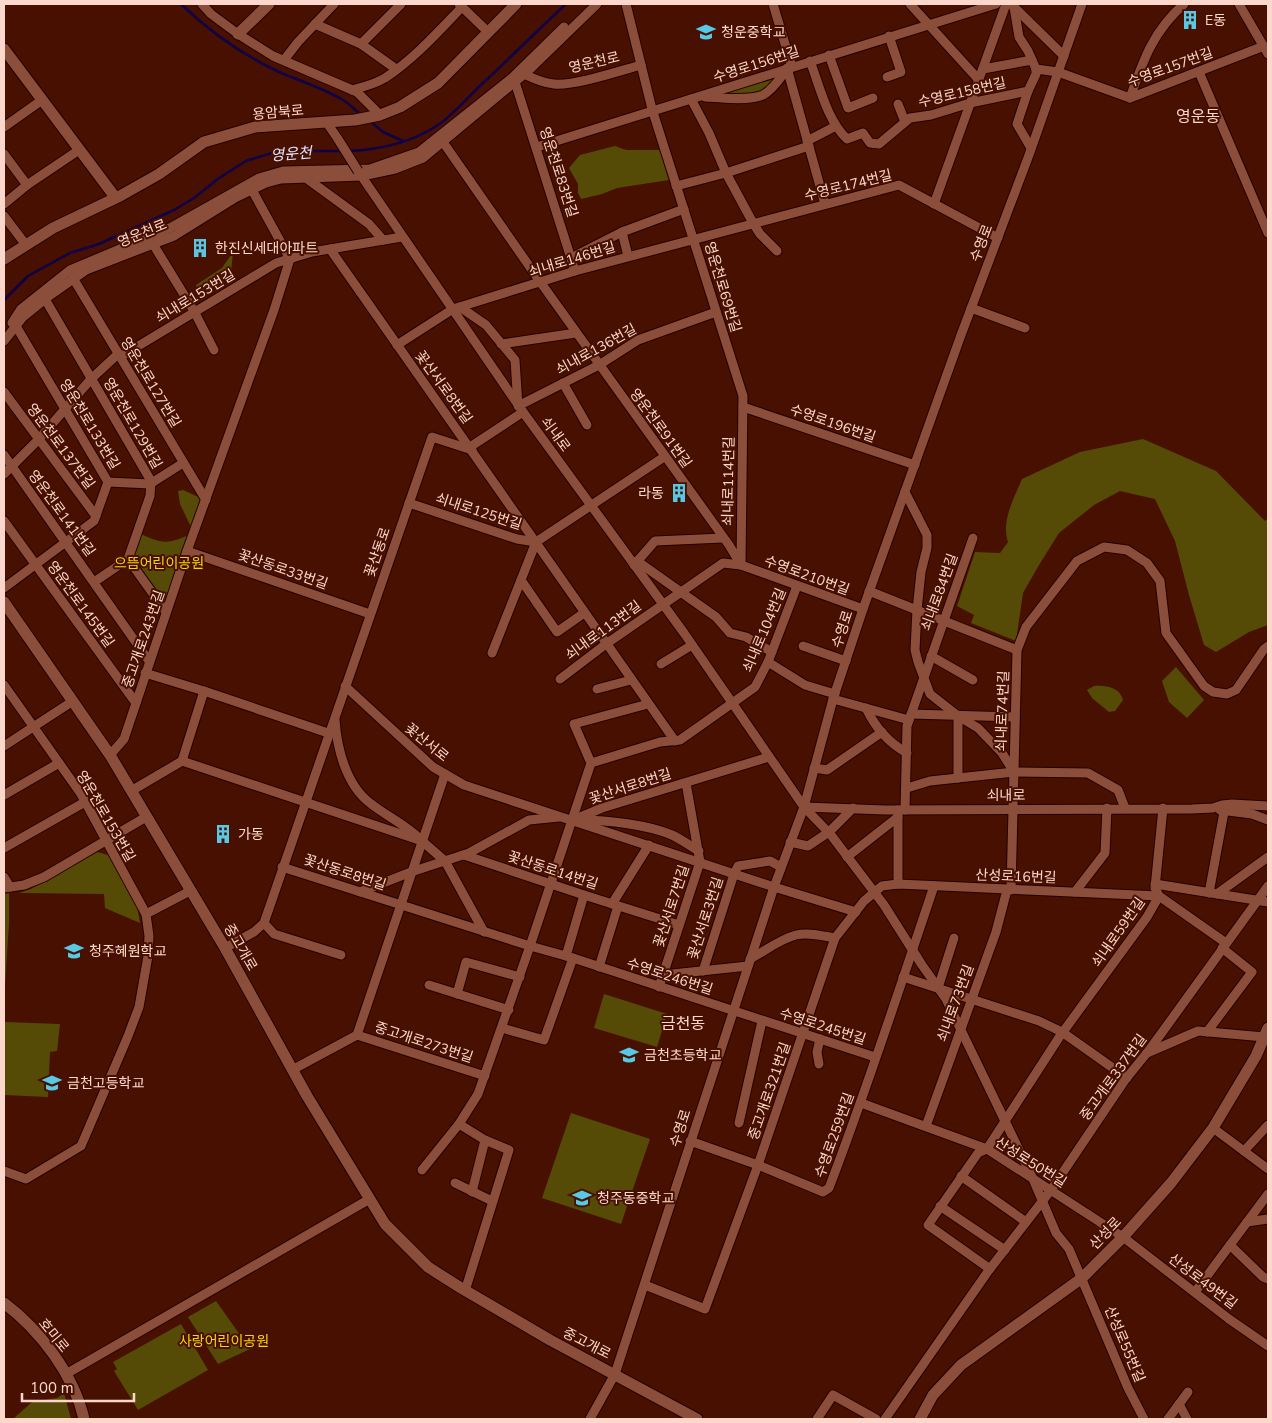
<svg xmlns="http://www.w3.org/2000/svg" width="1272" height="1423" viewBox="0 0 1272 1423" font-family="'Nunito Sans','Noto Sans KR',sans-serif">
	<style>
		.green { fill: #564a07 }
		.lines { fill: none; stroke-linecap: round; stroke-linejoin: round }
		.stream { stroke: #0f0149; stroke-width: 2.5 }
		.street-casing { stroke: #260000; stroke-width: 11 }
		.secondary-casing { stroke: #260000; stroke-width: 13 }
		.street { stroke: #8b4e3b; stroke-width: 9 }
		.secondary { stroke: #8b4e3b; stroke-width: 11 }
		.street-bridge-casing { stroke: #260000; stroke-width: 11; stroke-linecap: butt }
		.street-bridge { stroke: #8b4e3b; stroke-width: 9 }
		.labels { text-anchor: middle; stroke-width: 4; stroke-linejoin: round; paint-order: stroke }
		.poi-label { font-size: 14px; fill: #fbd7cc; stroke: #481001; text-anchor: start }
		.street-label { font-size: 14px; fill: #fbd7cc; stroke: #481001 }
		.park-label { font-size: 14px; fill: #f5d409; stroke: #481001 }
		.water-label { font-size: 15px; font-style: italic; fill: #dde2fc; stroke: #481001 }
		.quarter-label { font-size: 16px; fill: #fbd7cc; stroke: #481001 }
	</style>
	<rect width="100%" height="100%" fill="#481001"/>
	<!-- green -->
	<g class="green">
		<path d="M778,76C765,98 743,94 721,94Z"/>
		<path d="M615,146L626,150H660L669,180L617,188L602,194L581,199L578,193V184L569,168L580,155Z"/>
		<path d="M233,252L231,272L199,293L196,285L222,268Z"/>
		<path d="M1143,439L1216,471L1265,521L1268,518V625L1249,632L1216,652L1204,645L1189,595L1175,541L1155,499L1120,491L1094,505L1059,533L1039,565L1023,593L1016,641L971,623L974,615L957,606L975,552L1000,553L1008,542C1001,521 1014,498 1022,479L1080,452Z"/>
		<path d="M183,490L205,500L166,611L129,558L138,533C159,542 166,546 188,535L191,527L180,504L178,491Z"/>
		<path d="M1176,667L1204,700L1187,718L1169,702L1162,681Z"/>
		<path d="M1094,686C1105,685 1120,687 1123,700L1115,711L1109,712L1092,698L1087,690Z"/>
		<path d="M97,852L108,855L137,906L140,923L105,908L104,894L19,893L31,889Z"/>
		<path d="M9,893V924L4,1000V894Z"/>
		<path d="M604,994L667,1014L657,1047L594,1028Z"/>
		<path d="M4,1022L60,1024L57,1051L50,1052L48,1097L4,1095Z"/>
		<path d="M571,1113L650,1139L621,1224L542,1198Z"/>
		<path d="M216,1301L250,1349L218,1364L188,1317Z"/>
		<path d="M181,1324L208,1370L138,1410L114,1371L117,1369L113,1362Z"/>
		<path d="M64,1393L71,1419H13L32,1402L57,1398Z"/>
	</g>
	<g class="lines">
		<!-- stream -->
		<g class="stream">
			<path d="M181,4C211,33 241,54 279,72C300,81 323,88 343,100C350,104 355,110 361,115"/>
			<path d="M370,121L383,132L403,141"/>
			<path d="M347,151C379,150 414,142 441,123C456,112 469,96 483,83C511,57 538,30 566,4"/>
			<path d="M4,300L28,276L70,253L99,244L174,210L194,198L219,178L246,161L272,153L302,151H342"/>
		</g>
		<!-- street casing -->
		<g class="street-casing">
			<g id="street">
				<path d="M202,4L211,14L238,34L273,56L357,92L380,115"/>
				<path d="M459,4L488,32"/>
				<path d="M626,4L652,109L743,396L741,565"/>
				<path d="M773,4L792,67"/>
				<path d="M910,4L979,80"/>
				<path d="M1011,4L1064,56"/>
				<path d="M1239,4L1268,54"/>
				<path d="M1014,7L1019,37L1028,51L1036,69"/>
				<path d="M315,24L361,44L396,69"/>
				<path d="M361,44L401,4"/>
				<path d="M829,55L848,108L873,98"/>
				<path d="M284,60L298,42L334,4"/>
				<path d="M810,61C820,87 827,120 847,139L863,133L870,143L879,144L910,118L931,115L970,103L1028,91L1036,74V69"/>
				<path d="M787,68L825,204"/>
				<path d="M983,69L1032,60"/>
				<path d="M1036,69L1058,72L1130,98L1264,46"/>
				<path d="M1199,72L1268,233"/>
				<path d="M524,74C534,79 543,83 554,84C575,86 619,71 641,65"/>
				<path d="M887,77L901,72L889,36"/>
				<path d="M515,82L575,271"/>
				<path d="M352,90C363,87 375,84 385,78C414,59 438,32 462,7"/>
				<path d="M1028,91L1017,124L1031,148"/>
				<path d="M705,97C720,98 750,101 763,95C773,90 781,77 787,69"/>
				<path d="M1130,98C1143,61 1153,31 1184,4"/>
				<path d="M691,99L709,133L726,173L753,223L760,234L777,251"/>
				<path d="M898,104L905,122"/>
				<path d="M327,123L338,139"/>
				<path d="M4,127L42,100"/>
				<path d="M807,141L836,126"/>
				<path d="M443,142L541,283L729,545L741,565"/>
				<path d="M537,147L996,4"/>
				<path d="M4,154L27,185"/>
				<path d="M358,171L523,412L684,633L804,807L831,835L884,905L922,965L946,999L1033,1179L1056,1233L1069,1249L1128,1388L1144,1419"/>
				<path d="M306,178L369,224L383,240"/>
				<path d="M676,186L726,173L809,146"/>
				<path d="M4,204L27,185L79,150"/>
				<path d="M934,204L1006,4"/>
				<path d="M4,216L26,245"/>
				<path d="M622,232L628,256"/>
				<path d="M153,244L194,311L214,350"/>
				<path d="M330,249L675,741"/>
				<path d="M571,258L622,232L684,209"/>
				<path d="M73,278L206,500"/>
				<path d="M45,299L151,481L150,496L128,559L94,582"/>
				<path d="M460,307L486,325L515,360L518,406L599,365L638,340L716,312"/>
				<path d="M971,308L1025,328"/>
				<path d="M12,323L21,309L70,270L170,228L259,178L283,171L370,169L419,152L513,77L564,27"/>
				<path d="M4,341L23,317L49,296L86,270L174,236L235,198L266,183L281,179L362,176L395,169L423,158L528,71L597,4"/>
				<path d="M501,344L576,333"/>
				<path d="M397,345L453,309L575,271L899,185L998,238"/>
				<path d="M120,357L276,263L312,252L402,237"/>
				<path d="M563,383L587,425"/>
				<path d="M4,392L96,516"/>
				<path d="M743,407L915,465"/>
				<path d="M470,447L523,412"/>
				<path d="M4,455L149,661"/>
				<path d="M4,474L39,439L91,379L118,354"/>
				<path d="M108,482L150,484L183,463"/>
				<path d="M905,492L927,535V548L921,572L917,610L915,650L918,662L930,694L958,716L978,728L1002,753L1014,772"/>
				<path d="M409,503L517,539L536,542L664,457"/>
				<path d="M4,521L136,703"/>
				<path d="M187,551L370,614"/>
				<path d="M128,559L166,612"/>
				<path d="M637,561L716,617L730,633L746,637L772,652"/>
				<path d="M634,565L655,541L723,538"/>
				<path d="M521,580L557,632L584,613"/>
				<path d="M4,588L94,521L108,482L16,326"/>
				<path d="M869,591L1017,650"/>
				<path d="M803,646L846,661"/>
				<path d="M492,653L536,542"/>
				<path d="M931,656L973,680"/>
				<path d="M768,662L805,685L835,694"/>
				<path d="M661,664L692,645"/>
				<path d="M145,673L204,691L328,733"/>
				<path d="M560,679L606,644L723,563L741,565L863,609"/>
				<path d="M4,685L81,794L146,914L149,936L148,956L139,1007L128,1036L81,1146L26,1179L4,1171"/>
				<path d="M345,686L433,767L464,785L774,887L856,912"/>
				<path d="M597,689L631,680"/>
				<path d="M833,699L909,720"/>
				<path d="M866,708C875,727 889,743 907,753"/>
				<path d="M911,714L1015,717"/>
				<path d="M958,716V778"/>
				<path d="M335,720C337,748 346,785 370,803C386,816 405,824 420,839"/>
				<path d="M4,746L73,701"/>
				<path d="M110,755L124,739L187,551L274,310L290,259L252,190"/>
				<path d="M182,761L204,691"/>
				<path d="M591,763L574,724L648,704"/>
				<path d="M814,768L827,770L882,732"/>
				<path d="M907,788L930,781L1014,772L1088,773L1118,790L1125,808"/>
				<path d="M131,791L182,761L422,841L445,861L484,932"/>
				<path d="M4,795L59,763"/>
				<path d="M804,807L885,810L1192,809L1213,808L1222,805L1232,804L1268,806"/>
				<path d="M1163,808L1155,888L1159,896L1226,943"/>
				<path d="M905,810L907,726L973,538"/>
				<path d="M1220,810L1252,814L1268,820"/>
				<path d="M573,820L602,808L769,757"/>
				<path d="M581,820C607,820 649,825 672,835C681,839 690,846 699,851"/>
				<path d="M790,842L808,846L829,832L853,808"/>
				<path d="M4,848L85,802"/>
				<path d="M464,855L584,895L679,925"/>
				<path d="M847,857L898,817"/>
				<path d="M282,867L530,946L573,958L875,1057"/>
				<path d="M4,877L10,887"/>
				<path d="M898,884V810"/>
				<path d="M1155,884L1268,902"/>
				<path d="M4,888L24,885L44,877L146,817"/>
				<path d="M1011,890L1017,650L1026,627L1077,561L1104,547L1127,550L1147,563L1160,581L1166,633L1204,686L1213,692L1227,694L1236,690L1264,649L1268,646"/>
				<path d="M360,892L411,872L469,853L529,820L559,817"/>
				<path d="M1075,892L1105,853L1107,808"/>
				<path d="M1209,893L1224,812"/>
				<path d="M1217,894L1268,857"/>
				<path d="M612,904L649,845"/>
				<path d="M146,914L190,891"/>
				<path d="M264,923L274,934L341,955"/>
				<path d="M225,948L254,932L264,923L432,437L472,450"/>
				<path d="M566,956L584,895"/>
				<path d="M750,959C765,951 780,939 796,935C808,932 823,936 835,938"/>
				<path d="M599,967L618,906"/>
				<path d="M703,971L734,874L738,866L770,861L781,867"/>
				<path d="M663,975L748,966"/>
				<path d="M903,977L1039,1021L1062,1032L1127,1078"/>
				<path d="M429,985L509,1010"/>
				<path d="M659,987L700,862L686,783"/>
				<path d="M938,988L954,938"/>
				<path d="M457,994L466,962L520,977"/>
				<path d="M502,1028L544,1040L573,958"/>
				<path d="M1207,1032L1252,972L1222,948"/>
				<path d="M357,1035L445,774"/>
				<path d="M1147,1053L1198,1031L1264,1037"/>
				<path d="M819,1064L817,1052L820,1039"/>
				<path d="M292,1070L357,1035L485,1076"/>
				<path d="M861,1103L987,1149L1123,1237L1229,1319L1268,1346"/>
				<path d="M739,1123L762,1021"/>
				<path d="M459,1124L485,1140L509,1150L465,1291"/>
				<path d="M926,1126L996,932L1007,890"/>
				<path d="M1213,1128L1268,1169"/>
				<path d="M690,1141L758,1165L823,1192L829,1188C867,1089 900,987 934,886"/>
				<path d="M1244,1151L1268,1125"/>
				<path d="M422,1170L459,1124L478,1094L530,946L591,763L660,742L680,740L755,687L768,662L797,586"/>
				<path d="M961,1176L1026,1222"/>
				<path d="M455,1183L492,1201"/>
				<path d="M472,1192L485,1140"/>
				<path d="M940,1206L1005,1250"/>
				<path d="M1247,1222L1268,1219"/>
				<path d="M1230,1245L1263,1277L1268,1279"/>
				<path d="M990,1269L928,1225L978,1153L987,1149L1060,1036L1147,917L1159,896"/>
				<path d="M645,1285L705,1309L758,1165L835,938L864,901L882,886L898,884L1159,896"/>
				<path d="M1195,1292L1268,1194"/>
				<path d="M66,1374L368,1200"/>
				<path d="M1179,1404L1187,1419"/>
				<path d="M590,1419L615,1374L774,887L804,807L833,699L863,609L961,335L1029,155L1082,4"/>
				<path d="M817,1419L833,1395L876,1419"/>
				<path d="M885,1419L989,1270L1051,1190L1125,1080L1150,1049L1268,886"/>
				<path d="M1168,1419L1188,1392"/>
			</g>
		</g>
		<!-- secondary casing -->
		<g class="secondary-casing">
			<g id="secondary">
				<path d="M238,34L269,4"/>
				<path d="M4,49L115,197"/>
				<path d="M4,259L53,228L120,196L159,174L204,142L255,127L355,120L380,115L400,107L438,83L516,4"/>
				<path d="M4,602L110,755L225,948L307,1096L385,1224L428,1267L461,1288L550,1340L697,1419"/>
				<path d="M4,1303C40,1330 74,1375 84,1419"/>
				<path d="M920,1419L933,1395L961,1365L1082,1278L1123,1237L1171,1183L1213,1128L1256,1056L1268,1028"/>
			</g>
		</g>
		<!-- street -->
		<use href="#street" class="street"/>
		<!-- secondary -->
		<use href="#secondary" class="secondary"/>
		<!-- street-bridge casing -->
		<g class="street-bridge-casing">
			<path id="street-bridge" d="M338,139L358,171"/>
		</g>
		<!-- street-bridge -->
		<use href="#street-bridge" class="street-bridge"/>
	</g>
	<!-- icons -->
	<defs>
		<g id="building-bare" transform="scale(1.5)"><path d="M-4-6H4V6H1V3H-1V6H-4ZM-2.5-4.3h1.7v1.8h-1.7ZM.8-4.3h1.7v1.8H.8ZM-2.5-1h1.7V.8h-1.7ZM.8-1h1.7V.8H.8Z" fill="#59c8e5" stroke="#481001" stroke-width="2.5" paint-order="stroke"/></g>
		<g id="school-bare" transform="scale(1.5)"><path d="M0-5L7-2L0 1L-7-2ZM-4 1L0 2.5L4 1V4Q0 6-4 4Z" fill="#59c8e5" stroke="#481001" stroke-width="2.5" paint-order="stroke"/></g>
	</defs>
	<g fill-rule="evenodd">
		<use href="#building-bare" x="1190" y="20"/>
		<use href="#school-bare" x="706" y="32"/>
		<use href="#building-bare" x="200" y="248"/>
		<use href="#building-bare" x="679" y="493"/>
		<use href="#building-bare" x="223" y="834"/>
		<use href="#school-bare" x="74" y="951"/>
		<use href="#school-bare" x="629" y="1055"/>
		<use href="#school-bare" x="52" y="1083"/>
		<use href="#school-bare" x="582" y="1198"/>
	</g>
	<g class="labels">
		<!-- poi labels -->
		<g class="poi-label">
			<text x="1205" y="25">E동</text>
			<text x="721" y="37">청운중학교</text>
			<text x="215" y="253">한진신세대아파트</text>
			<text x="664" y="498" text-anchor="end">라동</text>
			<text x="238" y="839">가동</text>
			<text x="89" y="956">청주혜원학교</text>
			<text x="644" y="1060">금천초등학교</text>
			<text x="67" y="1088">금천고등학교</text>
			<text x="597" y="1203">청주동중학교</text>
		</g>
		<!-- street labels -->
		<g class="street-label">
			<text transform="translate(594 62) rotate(-13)" y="5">영운천로</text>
			<text transform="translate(756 64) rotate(-18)" y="5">수영로156번길</text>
			<text transform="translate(1170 67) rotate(-20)" y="5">수영로157번길</text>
			<text transform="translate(962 92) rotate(-13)" y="5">수영로158번길</text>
			<text transform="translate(278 112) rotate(-5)" y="5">용암북로</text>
			<text transform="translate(559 172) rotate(72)" y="5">영운천로83번길</text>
			<text transform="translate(848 185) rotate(-14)" y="5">수영로174번길</text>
			<text transform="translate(142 233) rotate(-22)" y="5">영운천로</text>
			<text transform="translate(981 243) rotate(-69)" y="5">수영로</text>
			<text transform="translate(572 259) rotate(-17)" y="5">쇠내로146번길</text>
			<text transform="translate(723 287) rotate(73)" y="5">영운천로69번길</text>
			<text transform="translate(195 296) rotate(-31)" y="5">쇠내로153번길</text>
			<text transform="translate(596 349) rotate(-29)" y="5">쇠내로136번길</text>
			<text transform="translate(151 382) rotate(59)" y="5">영운천로127번길</text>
			<text transform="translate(444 387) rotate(54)" y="5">꽃산서로8번길</text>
			<text transform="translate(133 423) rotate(60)" y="5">영운천로129번길</text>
			<text transform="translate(833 423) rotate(19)" y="5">수영로196번길</text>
			<text transform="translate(90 424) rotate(59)" y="5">영운천로133번길</text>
			<text transform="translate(661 428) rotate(54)" y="5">영운천로91번길</text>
			<text transform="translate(556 434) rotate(54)" y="5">쇠내로</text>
			<text transform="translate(61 446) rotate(53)" y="5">영운천로137번길</text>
			<text transform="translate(728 481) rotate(-89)" y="5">쇠내로114번길</text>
			<text transform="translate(479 511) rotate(18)" y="5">쇠내로125번길</text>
			<text transform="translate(62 513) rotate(54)" y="5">영운천로141번길</text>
			<text transform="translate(377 552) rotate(-71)" y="5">꽃산동로</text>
			<text transform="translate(283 569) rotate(19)" y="5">꽃산동로33번길</text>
			<text transform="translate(807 575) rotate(20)" y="5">수영로210번길</text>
			<text transform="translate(939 592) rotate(-70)" y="5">쇠내로84번길</text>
			<text transform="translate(81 604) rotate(54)" y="5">영운천로145번길</text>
			<text transform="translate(842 629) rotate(-72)" y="5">수영로</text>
			<text transform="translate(603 630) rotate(-36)" y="5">쇠내로113번길</text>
			<text transform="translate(764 630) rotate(-67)" y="5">쇠내로104번길</text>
			<text transform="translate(143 639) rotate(-71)" y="5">중고개로243번길</text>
			<text transform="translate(1002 711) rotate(-88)" y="5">쇠내로74번길</text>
			<text transform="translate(427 742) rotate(39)" y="5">꽃산서로</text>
			<text transform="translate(630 786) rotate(-18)" y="5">꽃산서로8번길</text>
			<text x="1006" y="800">쇠내로</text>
			<text transform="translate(106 816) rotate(60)" y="5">영운천로153번길</text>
			<text transform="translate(553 870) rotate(18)" y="5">꽃산동로14번길</text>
			<text transform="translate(345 872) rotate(18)" y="5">꽃산동로8번길</text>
			<text transform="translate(1016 876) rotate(2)" y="5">산성로16번길</text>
			<text transform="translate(671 906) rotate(-72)" y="5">꽃산서로7번길</text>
			<text transform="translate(705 918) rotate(-72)" y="5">꽃산서로3번길</text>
			<text transform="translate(1118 932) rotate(-55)" y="5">쇠내로59번길</text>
			<text transform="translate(241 947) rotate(60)" y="5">중고개로</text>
			<text transform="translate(670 976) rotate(18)" y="5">수영로246번길</text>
			<text transform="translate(955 1003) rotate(-70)" y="5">쇠내로73번길</text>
			<text transform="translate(823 1026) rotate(18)" y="5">수영로245번길</text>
			<text transform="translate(424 1042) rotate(18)" y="5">중고개로273번길</text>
			<text transform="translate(1113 1077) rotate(-54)" y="5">중고개로337번길</text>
			<text transform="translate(769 1091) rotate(-71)" y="5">중고개로321번길</text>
			<text transform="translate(680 1128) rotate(-72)" y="5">수영로</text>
			<text transform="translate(834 1135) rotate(-70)" y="5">수영로259번길</text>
			<text transform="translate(1031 1162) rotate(32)" y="5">산성로50번길</text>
			<text transform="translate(1105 1233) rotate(-46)" y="5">산성로</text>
			<text transform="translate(1203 1281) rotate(37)" y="5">산성로49번길</text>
			<text transform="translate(54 1335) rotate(51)" y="5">호미로</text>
			<text transform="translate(587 1343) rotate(27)" y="5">중고개로</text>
			<text transform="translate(1125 1344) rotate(67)" y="5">산성로55번길</text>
		</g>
		<!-- park labels -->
		<g class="park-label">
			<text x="159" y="568">으뜸어린이공원</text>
			<text x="224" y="1346">사랑어린이공원</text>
		</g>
		<!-- water labels -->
		<g class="water-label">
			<text transform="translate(291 154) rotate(-4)" y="5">영운천</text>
		</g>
		<!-- quarter labels -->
		<g class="quarter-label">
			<text x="1198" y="122">영운동</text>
			<text x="683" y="1029">금천동</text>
		</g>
	</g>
	<!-- border -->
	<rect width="1272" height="1423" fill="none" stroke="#fbd7cc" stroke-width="10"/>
	<!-- scale -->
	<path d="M22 1393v8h112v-8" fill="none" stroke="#fbd7cc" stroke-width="2.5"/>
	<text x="30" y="1393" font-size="15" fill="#fbd7cc" stroke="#481001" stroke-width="4" paint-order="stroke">100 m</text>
</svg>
